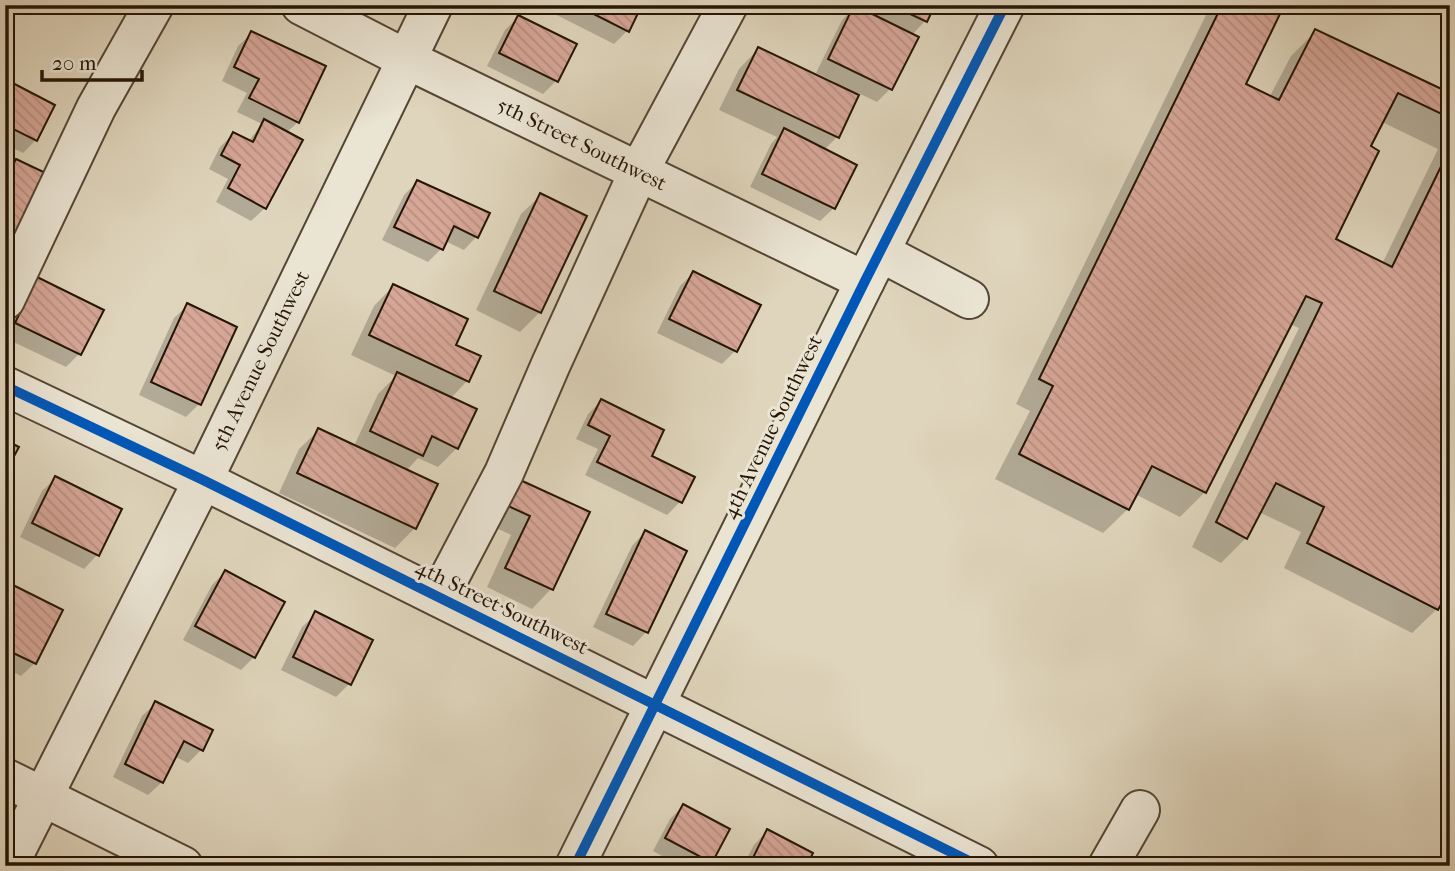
<svg xmlns="http://www.w3.org/2000/svg" width="1455" height="871" viewBox="0 0 1455 871" font-family="'IM FELL French Canon',serif">
	<style>
		.shadow { fill: #0003; fill-rule: evenodd }
		.building { fill: url(#building-back-hatch); stroke: #251506; stroke-width: 2 }
		.lines { fill: none; stroke-linecap: round; stroke-linejoin: round }
		.minor-casing { stroke: #544534; stroke-width: 42 }
		.minor { stroke: #eae4d3; stroke-width: 38 }
		.cycleway-casing { stroke: #eae4d3; stroke-width: 15 }
		.cycleway { stroke: #0057b8; stroke-width: 10 }
		.labels { text-anchor: middle; stroke-width: 6; stroke-linejoin: round; paint-order: stroke }
		.street-label { font-size: 21px; fill: #251506; stroke: #eae4d3 }
	</style>
	<defs>
		<pattern id="building-back-hatch" width="6" height="6" patternUnits="userSpaceOnUse" patternTransform="scale(1.75)"><rect width="6" height="6" fill="#d6a697"/><path d="M-1 5l2 2M0 0l6 6M5-1l2 2" fill="none" stroke="#b88e81"/></pattern>
	</defs>
	<rect width="100%" height="100%" fill="#dfd5bc"/>
	<filter id="stains"><feTurbulence type="fractalNoise" baseFrequency=".00286" numOctaves="4"/><feColorMatrix values="0 0 0 0 .2 0 0 0 0 .09 0 0 0 0 .02 0 0 0 .5 -.17"/></filter>
	<radialGradient id="worn" r=".72"><stop offset=".6" stop-color="#630" stop-opacity="0"/><stop offset="1" stop-color="#630" stop-opacity=".3"/></radialGradient>
	<!-- shadow -->
	<g class="shadow">
		<path d="M9,5H28L22,12Z"/>
		<path d="M360,5H390L380,15Z"/>
		<path d="M537,5H640L627,31L614,44Z"/>
		<path d="M851,5H933L925,21L912,35L890,89L877,102L858,93L837,137L824,150L834,208L820,221L750,187L771,144L777,137L719,110L739,69L758,49L833,85L835,82L816,73L842,20L855,7Z"/>
		<path d="M1215,5H1259L1243,85L1269,98L1291,56L1315,32L1450,95V600L1443,597L1437,609L1412,633L1284,568L1301,532L1259,512L1246,538L1221,563L1192,547L1299,328L1290,324L1205,492L1180,517L1135,494L1128,509L1103,533L995,479L1030,411L1016,404L1206,15ZM1382,122L1438,149L1382,264L1334,239L1369,147Z"/>
		<path d="M518,17L556,81L543,94L487,66L505,30Z"/>
		<path d="M252,33L298,122L286,133L265,208L251,221L216,202L228,179L209,169L220,147L233,134L248,142L262,124L237,112L247,93L222,81L238,46Z"/>
		<path d="M5,81L36,140L23,153L5,144Z"/>
		<path d="M16,161L5,277V172Z"/>
		<path d="M417,182L477,236L464,250L445,241L441,249L428,262L382,240L404,195Z"/>
		<path d="M541,195L540,312L520,332L476,310L521,214Z"/>
		<path d="M693,273L735,351L722,364L657,333L680,286Z"/>
		<path d="M393,286L453,346L479,357L467,381L450,399L457,448L438,467L418,458L406,471L415,528L395,548L279,493L299,449L319,430L354,446L378,394L396,376L351,355L374,306Z"/>
		<path d="M24,292L79,354L66,367L5,338V331Z"/>
		<path d="M188,305L199,404L186,417L139,395L174,318Z"/>
		<path d="M601,401L650,457L680,502L667,515L585,475L598,449L576,439L588,414Z"/>
		<path d="M56,478L120,510L97,555L84,569L20,537L42,491Z"/>
		<path d="M499,500L587,513L551,589L532,609L487,587L511,535L488,524Z"/>
		<path d="M645,532L685,552L646,632L633,646L593,627L632,546Z"/>
		<path d="M225,572L254,657L241,670L183,640L212,585Z"/>
		<path d="M5,583L35,663L21,676L5,668Z"/>
		<path d="M316,614L349,684L336,697L281,670L302,627Z"/>
		<path d="M156,703L201,750L188,763L174,756L162,782L148,795L113,777L142,716Z"/>
		<path d="M683,806L710,861L706,866H680L653,851L670,819Z"/>
		<path d="M767,831L805,866H743L754,845Z"/>
	</g>
	<!-- building -->
	<g class="building">
		<path d="M576,5H642L629,32Z"/>
		<path d="M854,5L919,37L892,90L828,59Z"/>
		<path d="M891,5H935L927,22Z"/>
		<path d="M1222,5H1263L1280,14L1246,84L1279,100L1315,29L1450,93V118L1398,93L1371,146L1379,151L1336,239L1392,267L1450,148V588L1438,610L1307,543L1324,507L1276,483L1247,539L1216,522L1322,303L1306,296L1206,493L1152,466L1129,510L1019,454L1053,386L1039,379Z"/>
		<path d="M518,15L577,44L558,82L499,53Z"/>
		<path d="M251,31L326,66L299,123L249,98L259,79L234,67Z"/>
		<path d="M758,47L859,95L839,138L737,90Z"/>
		<path d="M5,79L55,105L37,141L5,125Z"/>
		<path d="M264,119L303,140L266,209L228,188L240,165L221,155L233,132L253,142Z"/>
		<path d="M784,128L857,165L835,209L762,174Z"/>
		<path d="M16,159L54,177L5,281V180Z"/>
		<path d="M417,180L490,213L478,238L454,226L443,250L394,227Z"/>
		<path d="M540,193L587,216L541,313L494,291Z"/>
		<path d="M693,271L761,305L737,352L669,319Z"/>
		<path d="M37,277L104,310L81,355L15,323Z"/>
		<path d="M393,284L468,319L456,345L481,356L469,382L369,335Z"/>
		<path d="M187,303L237,327L201,405L151,382Z"/>
		<path d="M397,372L477,409L458,449L432,436L423,456L370,431Z"/>
		<path d="M601,399L664,430L652,456L695,477L682,503L597,462L610,436L588,425Z"/>
		<path d="M318,428L438,484L416,529L297,473Z"/>
		<path d="M5,440L19,447L5,473Z"/>
		<path d="M55,476L122,509L99,556L32,523Z"/>
		<path d="M518,479L590,512L553,590L505,568L530,516L506,505Z"/>
		<path d="M645,530L687,551L648,633L606,614Z"/>
		<path d="M225,570L285,602L255,658L195,626Z"/>
		<path d="M5,581L63,610L36,664L5,649Z"/>
		<path d="M315,611L373,640L351,685L293,657Z"/>
		<path d="M155,701L213,730L203,751L184,741L163,783L125,764Z"/>
		<path d="M683,804L730,829L712,863L665,838Z"/>
		<path d="M767,829L813,853L807,866H749Z"/>
	</g>
	<g class="lines">
		<!-- minor casing -->
		<g class="minor-casing">
			<g id="minor">
				<path d="M301,5L406,59L865,281"/>
				<path d="M880,252L969,299"/>
				<path d="M5,300L96,108L154,5"/>
				<path d="M5,386L203,480L979,866"/>
				<path d="M439,597L504,473L551,364L639,171L728,5"/>
				<path d="M5,778L183,866"/>
				<path d="M8,866L203,480L433,5"/>
				<path d="M575,866L865,281L1005,5"/>
				<path d="M1108,866L1140,810"/>
			</g>
		</g>
		<!-- minor -->
		<use href="#minor" class="minor"/>
		<!-- cycleway casing -->
		<g class="cycleway-casing">
			<g id="cycleway">
				<path d="M5,386L203,480L979,866"/>
				<path d="M575,866L865,281L1005,5"/>
			</g>
		</g>
		<!-- cycleway -->
		<use href="#cycleway" class="cycleway"/>
	</g>
	<g class="labels">
		<!-- street labels -->
		<g class="street-label">
			<text transform="translate(582 144) rotate(26)" y="7">5th Street Southwest</text>
			<text transform="translate(260 361) rotate(-64)" y="7">5th Avenue Southwest</text>
			<text transform="translate(772 427) rotate(-64)" y="7">4th Avenue Southwest</text>
			<text transform="translate(502 607) rotate(26)" y="7">4th Street Southwest</text>
		</g>
	</g>
	<!-- margin -->
	<rect width="1455" height="871" fill="none" stroke="#dfd5bc" stroke-width="28"/>
	<rect x="7" y="7" width="1441" height="857" fill="none" stroke="#251506" stroke-width="3.5"/>
	<rect x="14" y="14" width="1427" height="843" fill="none" stroke="#251506" stroke-width="2"/>
	<!-- scale -->
	<path d="M42 70v10h100v-10" fill="none" stroke="#251506" stroke-width="3.5"/>
	<text x="52" y="70" font-size="21" fill="#251506" stroke="#eae4d3" stroke-width="5" paint-order="stroke">20 m</text>
	<rect width="100%" height="100%" filter="url(#stains)"/>
	<rect width="100%" height="100%" fill="url(#worn)"/>
</svg>
